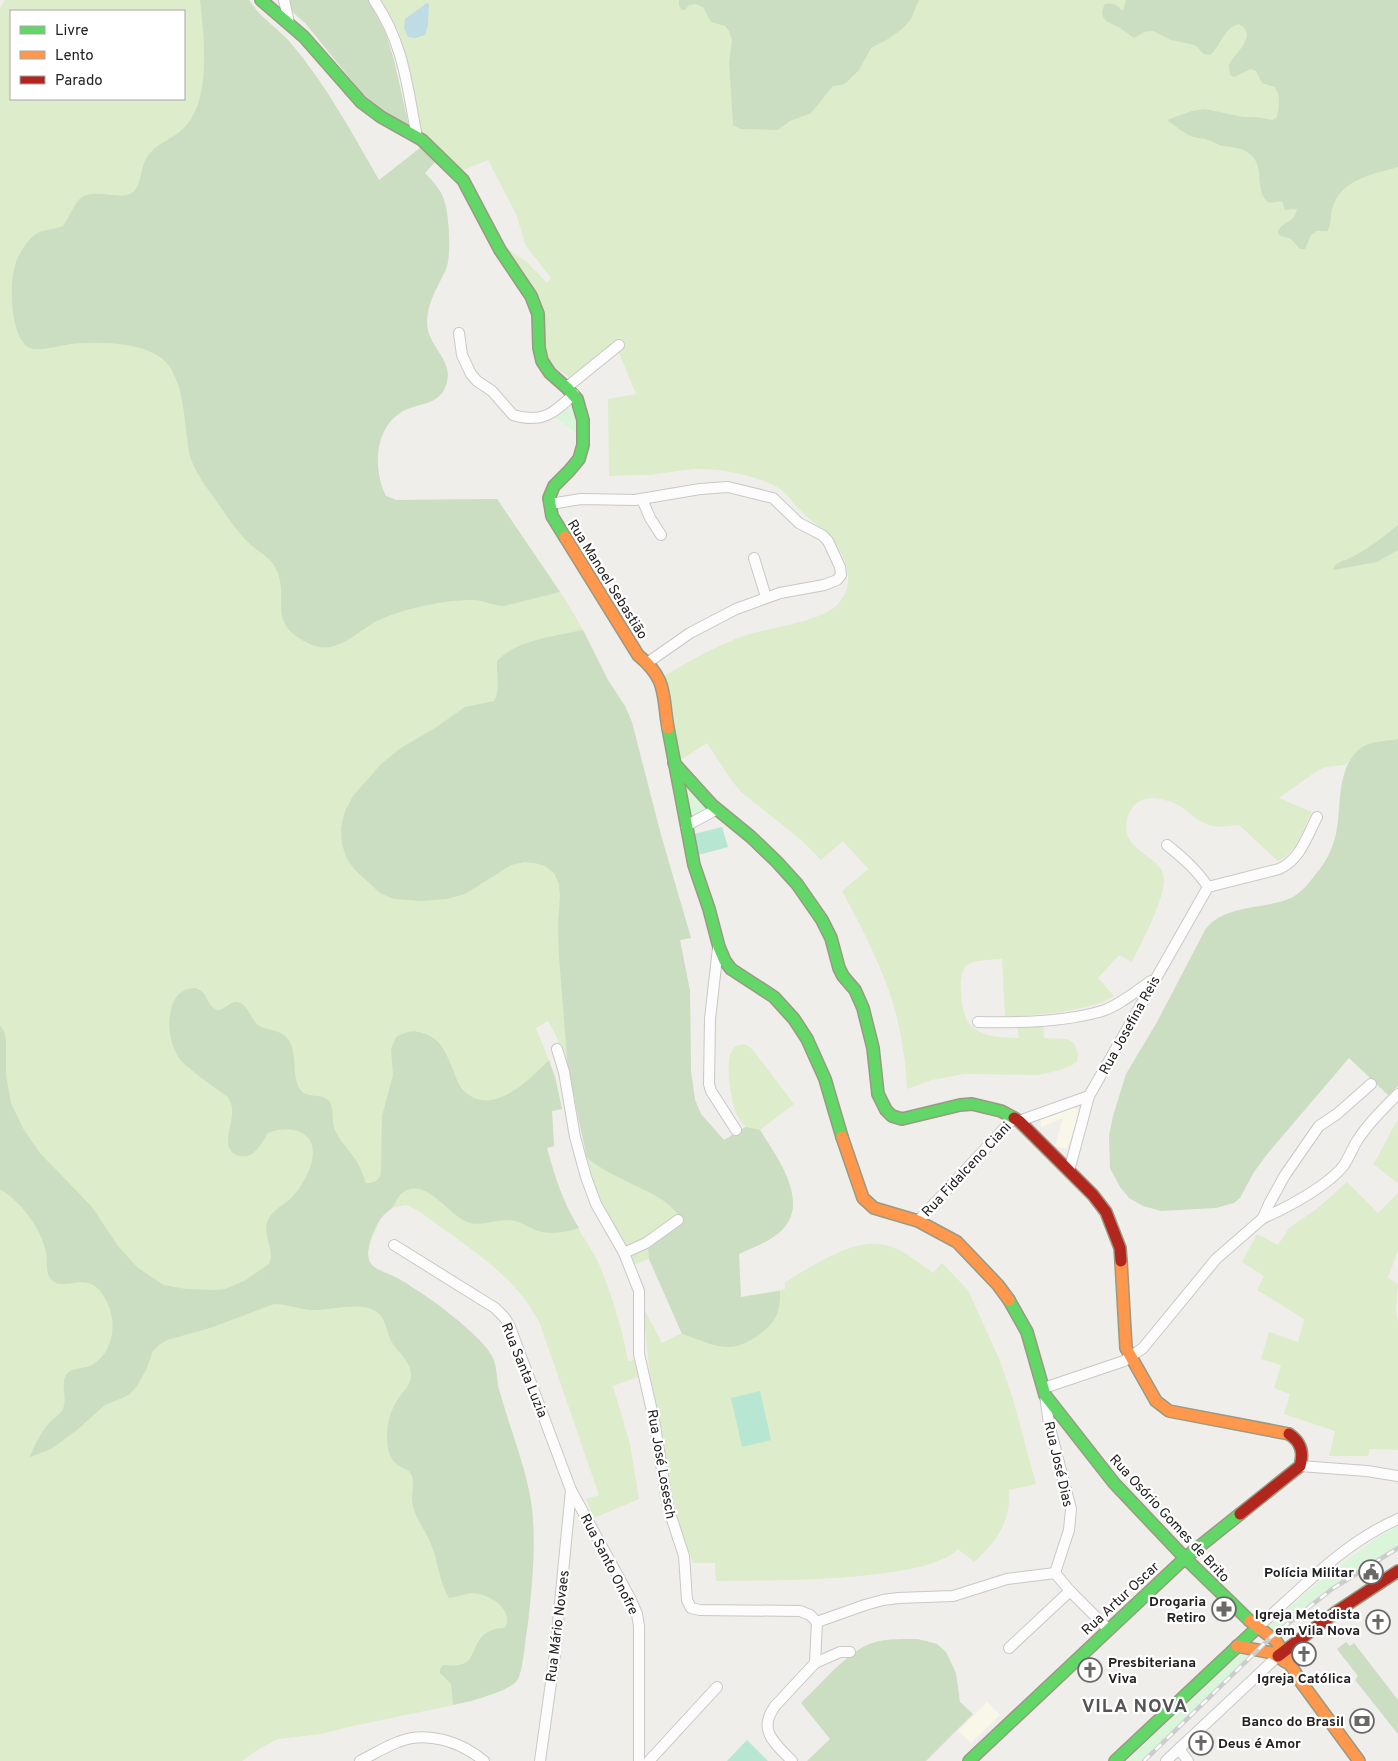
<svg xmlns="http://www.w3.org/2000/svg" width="1398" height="1761" viewBox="0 0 1398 1761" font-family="Overpass,sans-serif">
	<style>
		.education { fill: #f8f7e8 }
		.grass { fill: #ddeccb; fill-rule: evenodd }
		.forest { fill: #cbdec1 }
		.park { fill: #daf5da }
		.pitch { fill: #b7e6d2 }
		.water { fill: #bfdbe3 }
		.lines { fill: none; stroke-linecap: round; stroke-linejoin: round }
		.street-casing { stroke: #c9c8c7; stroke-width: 12 }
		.fast-casing { stroke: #999a82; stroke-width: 14 }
		.slow-casing { stroke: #999a82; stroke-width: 14 }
		.jam-casing { stroke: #999a82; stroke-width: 14 }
		.street { stroke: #fdfcfc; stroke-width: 10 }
		.fast { stroke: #63d668; stroke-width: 11 }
		.slow { stroke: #ff974d; stroke-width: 11 }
		.jam { stroke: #b3261e; stroke-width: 11 }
		.rail-casing { stroke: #ccc; stroke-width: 4.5 }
		.rail { stroke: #fff; stroke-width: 2.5; stroke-dasharray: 8; stroke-linecap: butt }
		.labels { text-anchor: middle; stroke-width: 4.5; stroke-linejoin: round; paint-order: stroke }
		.street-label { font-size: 14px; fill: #222; stroke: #fff }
		.poi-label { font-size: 14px; font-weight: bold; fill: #222; stroke: #fff; text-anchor: end }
		.district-label { font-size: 19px; font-weight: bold; letter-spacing: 1px; fill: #555; stroke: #fff }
	</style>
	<rect width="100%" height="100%" fill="#f0eeeb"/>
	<!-- education -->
	<g class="education">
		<path d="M1070,1106L1080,1110L1067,1149L1055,1146L1063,1118L1041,1127L1040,1117Z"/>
		<path d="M987,1702L1000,1715L971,1743L958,1731Z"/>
	</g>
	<!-- grass -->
	<g class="grass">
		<path d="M5,0H249C260,17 276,27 289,41C325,83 352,132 379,180L420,148L435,162L425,173C432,180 439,188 443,197C449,210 451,256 446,269C438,286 427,302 427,322C427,348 455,359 446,385C439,407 416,402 400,413C374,429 373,472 386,496L396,500L497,499L565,599L583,630L608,680L629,715L661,835L691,938L680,940L690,991L691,1071L695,1100L701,1114L724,1140L745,1127C742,1122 737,1117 735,1111C731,1098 721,1049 739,1045C745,1043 749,1046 753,1050L794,1104L760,1130C777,1159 814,1206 777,1234C766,1243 752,1248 739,1254L741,1297L785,1289V1282C813,1266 853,1237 886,1245C904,1250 919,1263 933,1273L942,1263L968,1290L1000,1361L1013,1399L1036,1484L1009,1490C1011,1521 997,1542 974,1562L958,1549C926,1583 765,1580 716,1581L715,1563H693L681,1529L674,1503L649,1368L643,1307L662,1343L682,1333L649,1259L633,1265L628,1255L656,1241L683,1222L679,1215L626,1250C613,1222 596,1196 589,1165C577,1117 574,1065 548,1021L536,1028L555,1076L562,1109L552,1111L554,1146L547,1148C552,1168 557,1188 566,1207C576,1227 589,1244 599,1264C612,1295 622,1328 628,1361L634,1360L638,1377L613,1386L630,1444L639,1499L594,1518L586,1499L599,1495L540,1324C515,1273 462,1244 419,1211L406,1205L392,1208L385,1213L380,1220L371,1241L368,1253L370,1262L374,1267L398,1278L439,1305L486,1347L494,1360L498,1386L525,1475L530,1501L533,1539L529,1617L520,1673L515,1683L510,1686L473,1701L348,1727L322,1734L278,1739L257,1750L242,1761H0V8ZM11,11H184V99H11Z"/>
		<path d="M382,0H1398V834L1331,850L1372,743L1363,747L1345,765L1325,767L1317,771L1279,798L1312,812C1302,830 1298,852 1278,861L1239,825C1230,826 1218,828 1209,825C1198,822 1189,812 1180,806C1165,798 1143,792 1132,808C1127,815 1125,825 1127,834C1131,847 1147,855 1156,863C1161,868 1164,873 1164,880C1164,900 1141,944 1132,962L1119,955L1098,978L1114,996C1093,1011 1032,1016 1005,1017L1002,959C992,960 975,959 967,965C956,973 961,1018 971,1026C984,1038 1002,1037 1019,1038L1017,1025L1043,1022L1044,1038L1067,1039L1074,1043L1078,1054L1077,1062C1066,1070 1051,1072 1038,1075L964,1074L932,1080L907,1089C906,1074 905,1058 902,1043C894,989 868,939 842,891L868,869L843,841L821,860L800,839L741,792L730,778L707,743L679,761L664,676C688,662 712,648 738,638C764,627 819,624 838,604C853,588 849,569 840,551C830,532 816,526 801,511C794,505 788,495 780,489C760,476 721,468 696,469C681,470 666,473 651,475C637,475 623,475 609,476L608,399L636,394L615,343L571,378L555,368L547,357L543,335L504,247L526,261L547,283L551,278L526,246L516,214L488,160L461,171L421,132L405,53L398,30Z"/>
		<path d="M1398,1120V1183L1373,1164C1383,1150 1388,1134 1398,1120Z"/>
		<path d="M1347,1182L1378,1213L1398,1193V1250L1388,1278L1398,1284L1396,1311L1398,1322V1450L1370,1449L1368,1456H1329L1335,1431L1284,1414L1290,1394L1274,1388L1281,1365L1261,1359L1269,1332L1298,1342L1304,1319L1257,1290L1264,1276L1242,1262L1257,1234L1278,1245L1289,1228L1319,1207Z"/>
	</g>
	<!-- forest -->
	<g class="forest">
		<path d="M200,0H249C260,17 276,27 289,41C325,83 352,133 379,180L420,148L435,162L425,173C432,180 439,188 443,197C449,211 452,255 446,269C438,287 427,302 427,322C427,348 455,359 446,385C439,407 416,402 400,413C374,430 373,471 386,496L396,500L497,499L560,592L504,606C494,606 485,601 475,600C449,599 405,608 381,619C358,629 338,657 310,644C263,623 292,598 275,567C269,556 258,552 250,544C235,530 224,511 212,495C204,484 197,474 192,462C189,455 188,446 187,438C184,414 183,390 171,369C156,341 99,341 71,344C61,345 39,352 30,348C10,339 9,284 15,266C17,256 25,244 32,237C41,228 52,231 63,226C80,199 76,190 111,195C117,195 124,197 130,194C142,189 140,167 147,157C156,143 171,140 183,129C212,102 204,36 200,0Z"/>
		<path d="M279,0H368L386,34L394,60L409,126L382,111L362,93L305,23Z"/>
		<path d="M679,0H919L911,19L902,29L888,39L871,48L859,70L847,82L842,85L833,86L811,113L790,121L778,130L741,129L733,125L729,62L732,40L729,31L725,26L711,22L703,7L696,4L689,5L685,10H682L679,6Z"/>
		<path d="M1126,0H1398V167C1371,175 1342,178 1332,209C1330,217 1332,225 1327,231H1317L1311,235L1305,249H1300L1291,239L1281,236L1278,233C1281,220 1293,226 1297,209L1285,210L1282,201L1269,203C1253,190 1266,169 1251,155C1242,146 1230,148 1219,145C1215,143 1212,141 1208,140C1205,138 1201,139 1197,138C1185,135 1177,127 1167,120L1192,111L1205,109L1243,117H1256L1273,120L1277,117C1279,106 1281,97 1275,87L1262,83L1256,71L1251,69L1234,77L1230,75C1230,73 1229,68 1229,66C1230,57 1261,36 1239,24C1223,28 1222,45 1210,55L1204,54L1195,45L1171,40L1153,31L1144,32L1134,38C1129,35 1125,31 1120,28C1110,22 1096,20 1105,4C1113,2 1117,5 1123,11Z"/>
		<path d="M1398,525V550L1377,562L1333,570C1336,562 1341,562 1348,559C1367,550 1382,538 1398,525Z"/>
		<path d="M583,630L608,680L625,706L632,722L661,835L691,938L680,940L690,991L691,1071L695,1100L701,1114L724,1140L746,1127L760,1130C777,1157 812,1203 780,1232C769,1242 753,1247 739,1254L741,1297L780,1291C780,1298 780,1306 777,1314C771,1330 744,1348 727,1347C713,1347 696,1338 682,1334L649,1259L648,1245L683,1222C669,1198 647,1192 624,1180C611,1174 599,1167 587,1158L568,1070L559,956L558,925L560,896L559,884L554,873L545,866L535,863L525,862L511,865L465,894L447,899L421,901L394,899L380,893L354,869L346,857L342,844L341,828L345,811L353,796L381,764L401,748L435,728L465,707L494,701C501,689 496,674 497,661C516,640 556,636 583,630Z"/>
		<path d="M1398,739V1086L1388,1095L1349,1058L1268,1153L1254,1172L1240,1198L1234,1203L1216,1208L1161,1211L1143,1206L1129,1198L1120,1187L1110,1168L1109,1136L1113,1116L1126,1074L1157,1022L1205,930C1224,903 1267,910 1293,897C1305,890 1314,876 1322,866C1329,856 1333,846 1336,834C1342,806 1335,764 1364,746C1373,741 1388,741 1398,739Z"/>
		<path d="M195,988C209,992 205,1003 215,1009C224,1015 230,996 242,1004C249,1009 251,1019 258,1025C266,1031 278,1029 286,1037C299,1050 291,1073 299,1088C306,1100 321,1092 329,1101C334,1107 332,1120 334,1127C338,1140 348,1148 355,1159C360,1166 363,1175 366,1183C374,1183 379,1181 381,1173L382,1116L393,1075L391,1049L396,1037C405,1032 412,1030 422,1033C441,1037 447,1055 454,1072C456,1078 458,1084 462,1089C491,1120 529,1080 549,1060L556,1081L562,1109L552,1111L554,1146L547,1148C555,1177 563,1203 579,1228C566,1232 551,1235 538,1231C527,1227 519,1220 507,1220C494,1220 482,1226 470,1223C448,1217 425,1172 400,1195C396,1199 395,1205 391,1209C388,1212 384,1214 382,1217C374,1227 365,1248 369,1260C372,1270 388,1273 397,1278C421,1291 479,1332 492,1356C498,1367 496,1382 500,1393C510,1429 525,1464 531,1501C537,1541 532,1590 527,1630C525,1642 523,1670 518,1679C511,1692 467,1702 453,1705L451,1684L440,1673V1669L443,1665C481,1669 466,1649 486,1633C492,1629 499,1628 505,1628C515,1609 488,1593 472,1593C464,1594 457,1597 449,1598C439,1581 438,1561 431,1544C426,1531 416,1520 413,1506C410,1496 415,1486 412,1476C410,1469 403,1469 398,1465C389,1459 387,1448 387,1438C387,1425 390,1412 396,1402C401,1393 411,1386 411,1376C412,1363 399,1353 393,1344C387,1335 387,1324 381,1316C367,1298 331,1311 311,1310C299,1309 287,1304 274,1304L210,1328L167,1340L159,1345L153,1351L146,1370L137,1386L129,1395L105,1405L77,1430L51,1449L30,1457C35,1443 41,1432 51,1421C54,1418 59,1415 62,1411C68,1401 61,1387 65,1377C70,1366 83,1370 92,1365C116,1351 118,1317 103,1295C86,1268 62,1295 50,1278C45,1270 48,1261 46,1252C41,1228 21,1202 0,1189V1025L5,1033L6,1042V1075L11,1103L24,1130L40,1153L92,1207L118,1246L138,1268L164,1285L186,1289L213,1290L225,1289L244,1281L269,1264C276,1249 261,1235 268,1220C272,1210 286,1204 293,1196C307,1181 327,1142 298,1131C288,1128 277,1129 268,1133C261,1143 255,1159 240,1156C220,1152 231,1128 232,1115C233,1108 231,1103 228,1097C217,1089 186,1068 179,1058C169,1043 167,1022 172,1006C176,994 182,989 195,988Z"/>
		<path d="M918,1639L937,1644L946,1652L956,1673L960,1702L973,1714L926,1761H807L830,1739L801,1703C819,1686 849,1650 872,1643C885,1638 904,1639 918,1639Z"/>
		<path d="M1346,1642L1350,1646L1354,1643L1398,1700V1734L1355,1680L1358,1676L1337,1649Z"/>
	</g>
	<!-- park -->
	<g class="park">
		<path d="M574,396L582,437L553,416Z"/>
		<path d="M688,781L715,809L688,824L680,784Z"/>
		<path d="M1398,1526V1546C1354,1570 1315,1600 1276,1632L1267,1627L1332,1571L1378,1537Z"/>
		<path d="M1253,1653L1140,1761H1127L1229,1663L1240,1655Z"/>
	</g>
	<!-- pitch -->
	<g class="pitch">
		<path d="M722,827L728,847L698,855L694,834Z"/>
		<path d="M760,1391L771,1440L742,1447L731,1398Z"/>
		<path d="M747,1740L768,1761H727Z"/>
	</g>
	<!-- water -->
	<path class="water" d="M427,3L429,4L428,25L425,35L416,38L408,37L404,28L405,19Z"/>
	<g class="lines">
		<!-- street casing -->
		<g class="street-casing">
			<g id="street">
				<path d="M284,0L289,23"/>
				<path d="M374,0C404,44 407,86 417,137"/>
				<path d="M459,333L462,355L471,374L477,381L492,391L513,415C542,424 554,413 574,394"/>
				<path d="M567,387L619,345"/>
				<path d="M642,499L650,518L661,535"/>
				<path d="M550,504L581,499L635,500L700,489L728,487L773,498L799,523L822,535L828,541L840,567L841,575L837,580L824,585L780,593L736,609L690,633L647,663"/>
				<path d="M754,558L766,597"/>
				<path d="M686,826L717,809"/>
				<path d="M1167,845C1183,858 1197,870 1208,887"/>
				<path d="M718,948L710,1019L709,1084L711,1091L736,1130"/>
				<path d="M978,1022C1016,1023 1065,1022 1102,1011C1120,1005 1136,991 1151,981"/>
				<path d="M557,1049L564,1072L575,1137L586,1177L596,1204L624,1253L639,1291V1354L654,1420L668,1507L684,1556L687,1600L691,1608L700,1610L800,1611L810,1615L817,1622L865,1605L883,1600L898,1598L953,1596L1007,1579L1055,1573"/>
				<path d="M1019,1121L1089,1096"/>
				<path d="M1069,1171L1089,1096L1208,887L1279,869C1300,860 1307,836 1317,817"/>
				<path d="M1263,1218C1287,1208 1329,1185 1344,1165C1350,1156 1353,1146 1359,1138C1370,1121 1384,1108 1398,1094"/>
				<path d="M918,1221L1014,1118"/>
				<path d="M394,1245L495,1308L505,1318L510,1327L571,1490L630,1598L637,1614L639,1626V1761"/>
				<path d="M624,1253L646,1243L678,1220"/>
				<path d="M1044,1388L1124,1361L1143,1348L1216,1259L1263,1218L1269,1204L1285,1175L1319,1126L1337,1114L1371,1084"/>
				<path d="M1045,1395L1049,1424L1071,1509L1069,1530L1055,1573"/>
				<path d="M1300,1466L1367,1471L1398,1476"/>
				<path d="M1055,1573L1070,1591L1109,1630"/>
				<path d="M1258,1627C1302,1588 1343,1543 1398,1519"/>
				<path d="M1009,1648L1070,1591"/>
				<path d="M815,1663L840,1652H850"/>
				<path d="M1179,1749L1188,1761"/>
				<path d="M360,1761C372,1755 385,1747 398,1742C427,1730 461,1742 484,1761"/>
				<path d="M540,1761L555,1654L571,1490"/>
				<path d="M649,1761L717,1687"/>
				<path d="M792,1761C775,1743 757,1731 775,1706L815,1663L817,1622"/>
				<path d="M1166,1761L1278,1656"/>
			</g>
		</g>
		<!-- fast casing -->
		<g class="fast-casing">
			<g id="fast">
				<path d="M261,0L304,37L361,102L381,117L422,140L463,180L500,250L531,296L538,314L539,348L542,361L550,373L567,388L577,399L583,420V445L579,459L569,471L554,486L549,498L552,516L565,537"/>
				<path d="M668,728L694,865L709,909L719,947L725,961L731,969L774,997L794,1019L807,1039L825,1079L842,1137"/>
				<path d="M674,763L712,805L751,837L777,862L797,884L822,920L831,938L839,968L843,976L855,990L863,1008L873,1048L878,1094L886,1110L892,1116L902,1119L960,1105L972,1104L1001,1111L1014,1118"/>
				<path d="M1009,1300L1027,1332L1045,1395L1114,1483L1185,1558L1250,1621"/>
				<path d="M969,1761L1185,1558L1240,1514"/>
				<path d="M1115,1761L1258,1627"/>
			</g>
		</g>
		<!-- slow casing -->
		<g class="slow-casing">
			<g id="slow">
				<path d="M565,537L638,655C668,680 662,694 668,728"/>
				<path d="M842,1137L863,1198L874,1208L918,1221L957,1242L998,1285L1009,1300"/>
				<path d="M1121,1261L1126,1348L1156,1401L1169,1411L1289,1434"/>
				<path d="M1250,1621L1276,1641L1301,1682L1359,1761"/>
				<path d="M1237,1646L1272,1653L1286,1662"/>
			</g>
		</g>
		<!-- jam casing -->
		<g class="jam-casing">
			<g id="jam">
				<path d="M1014,1118L1019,1121L1093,1195L1106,1212L1120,1248L1121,1261"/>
				<path d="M1240,1514L1300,1466C1304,1452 1301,1442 1289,1434"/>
				<path d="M1278,1656L1336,1612L1398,1571"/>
			</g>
		</g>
		<!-- street -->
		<use href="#street" class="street"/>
		<!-- fast -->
		<use href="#fast" class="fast"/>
		<!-- slow -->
		<use href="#slow" class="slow"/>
		<!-- jam -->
		<use href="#jam" class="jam"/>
		<!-- rail casing -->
		<g class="rail-casing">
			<path id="rail" d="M1144,1761L1271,1637L1332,1589L1398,1548"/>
		</g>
		<!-- rail -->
		<use href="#rail" class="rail"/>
	</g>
	<!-- icons -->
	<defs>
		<g id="civic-ring" transform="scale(1.25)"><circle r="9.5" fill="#fff" stroke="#6a6968" stroke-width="1.5"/><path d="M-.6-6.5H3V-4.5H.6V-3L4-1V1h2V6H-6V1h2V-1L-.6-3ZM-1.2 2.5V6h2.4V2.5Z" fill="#6a6968"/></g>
		<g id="pharmacy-ring" transform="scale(1.25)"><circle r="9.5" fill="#fff" stroke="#6a6968" stroke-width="1.5"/><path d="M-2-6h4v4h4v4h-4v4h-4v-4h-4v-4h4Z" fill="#6a6968"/></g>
		<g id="church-ring" transform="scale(1.25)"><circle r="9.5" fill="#fff" stroke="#6a6968" stroke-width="1.5"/><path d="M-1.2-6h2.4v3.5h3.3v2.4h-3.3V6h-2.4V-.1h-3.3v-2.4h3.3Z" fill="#6a6968"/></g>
		<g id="bank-ring" transform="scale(1.25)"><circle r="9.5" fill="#fff" stroke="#6a6968" stroke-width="1.5"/><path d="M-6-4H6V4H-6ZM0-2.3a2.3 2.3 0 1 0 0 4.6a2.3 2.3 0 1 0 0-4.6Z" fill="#6a6968"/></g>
	</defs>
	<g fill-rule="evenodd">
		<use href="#civic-ring" x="1371" y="1572"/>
		<use href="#pharmacy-ring" x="1224" y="1609"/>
		<use href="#church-ring" x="1378" y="1622"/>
		<use href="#church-ring" x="1304" y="1654"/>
		<use href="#church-ring" x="1090" y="1670"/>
		<use href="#bank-ring" x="1362" y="1721"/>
		<use href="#church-ring" x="1201" y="1743"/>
	</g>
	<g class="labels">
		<!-- street labels -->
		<g class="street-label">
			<text transform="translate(608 579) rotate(58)" y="5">Rua Manoel Sebastião</text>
			<text transform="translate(1129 1025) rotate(-61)" y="5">Rua Josefina Reis</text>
			<text transform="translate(966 1169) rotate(-47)" y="5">Rua Fidalceno Ciani</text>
			<text transform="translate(525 1370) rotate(68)" y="5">Rua Santa Luzia</text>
			<text transform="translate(662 1464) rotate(80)" y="5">Rua José Losesch</text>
			<text transform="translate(1059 1464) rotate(77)" y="5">Rua José Dias</text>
			<text transform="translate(1170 1518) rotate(47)" y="5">Rua Osório Gomes de Brito</text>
			<text transform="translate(610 1564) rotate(63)" y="5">Rua Santo Onofre</text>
			<text transform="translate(1120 1598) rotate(-43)" y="5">Rua Artur Oscar</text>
			<text transform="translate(557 1626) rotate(-83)" y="5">Rua Mário Novaes</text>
		</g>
		<!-- poi labels -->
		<g class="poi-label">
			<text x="1354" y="1577">Polícia Militar</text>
			<text x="1206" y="1606">Drogaria<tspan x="1206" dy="16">Retiro</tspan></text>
			<text x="1360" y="1619">Igreja Metodista<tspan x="1360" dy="16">em Vila Nova</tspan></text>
			<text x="1108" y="1667" text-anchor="start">Presbiteriana<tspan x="1108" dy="16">Viva</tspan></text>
			<text x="1304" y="1683" text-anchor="middle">Igreja Católica</text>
			<text x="1344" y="1726">Banco do Brasil</text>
			<text x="1218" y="1748" text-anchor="start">Deus é Amor</text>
		</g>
		<!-- district labels -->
		<g class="district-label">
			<text x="1135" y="1712">VILA NOVA</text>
		</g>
	</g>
	<!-- legend -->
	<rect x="10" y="10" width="175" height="90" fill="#ffffff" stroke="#a7a7a7"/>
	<rect x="20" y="26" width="25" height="8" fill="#63d668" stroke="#a7a7a7"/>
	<text x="55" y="35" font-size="15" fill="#222222">Livre</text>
	<rect x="20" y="51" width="25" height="8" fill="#ff974d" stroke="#a7a7a7"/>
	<text x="55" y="60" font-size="15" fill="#222222">Lento</text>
	<rect x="20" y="76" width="25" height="8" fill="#b3261e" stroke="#a7a7a7"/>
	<text x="55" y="85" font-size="15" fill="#222222">Parado</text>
</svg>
